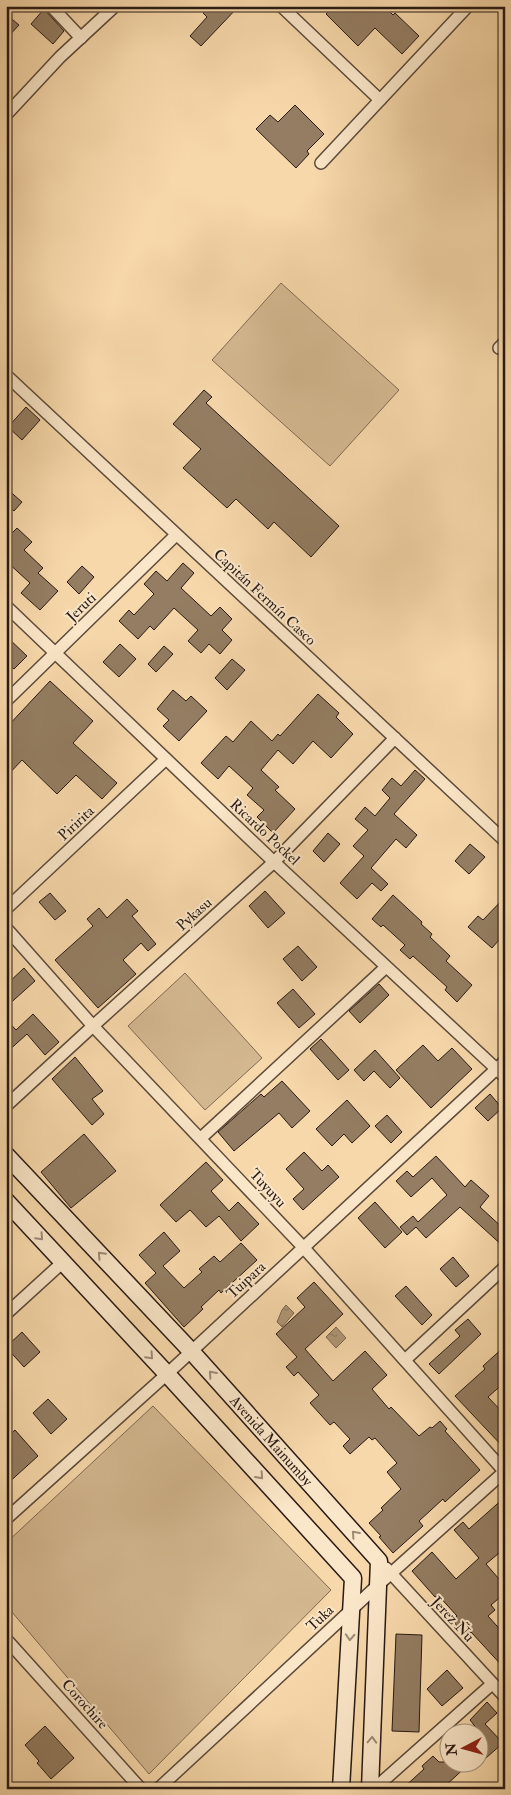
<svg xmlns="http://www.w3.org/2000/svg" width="511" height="1795" viewBox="0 0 511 1795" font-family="'IM FELL Double Pica',serif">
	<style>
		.green { fill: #d4b890; stroke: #7e6952 }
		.water { fill: url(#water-ripples); stroke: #7b654f }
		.building { fill: #947d62; stroke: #291a14 }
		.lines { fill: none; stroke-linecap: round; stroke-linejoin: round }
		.street-casing { stroke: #5c4a3a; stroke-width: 14 }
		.secondary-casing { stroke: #291a14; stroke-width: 19 }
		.street { stroke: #fae6c8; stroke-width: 11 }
		.secondary { stroke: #fae6c8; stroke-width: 16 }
		.oneway { stroke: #9c8a77 }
		.labels { text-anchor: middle; stroke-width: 4; stroke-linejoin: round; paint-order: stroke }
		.street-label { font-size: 15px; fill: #291a14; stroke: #fae6c8 }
	</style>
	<defs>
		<pattern id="water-ripples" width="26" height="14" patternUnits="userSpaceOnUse" patternTransform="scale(1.25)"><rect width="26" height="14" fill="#b19777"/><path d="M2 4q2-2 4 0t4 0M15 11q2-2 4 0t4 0" fill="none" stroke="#907a60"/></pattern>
	</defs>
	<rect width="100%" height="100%" fill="#f7d8aa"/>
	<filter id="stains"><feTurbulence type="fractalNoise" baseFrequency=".004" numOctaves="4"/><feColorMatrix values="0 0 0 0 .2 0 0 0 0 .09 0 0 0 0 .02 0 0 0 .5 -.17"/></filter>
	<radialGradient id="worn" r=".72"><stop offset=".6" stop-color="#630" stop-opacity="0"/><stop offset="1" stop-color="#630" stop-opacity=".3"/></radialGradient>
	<!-- green -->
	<g class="green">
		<path d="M281,283L399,390L330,466L212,360Z"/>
		<path d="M185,973L262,1058L205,1110L128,1026Z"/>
		<path d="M153,1406L331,1590L149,1774L6,1605V1543Z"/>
	</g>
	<!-- water -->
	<g class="water">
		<path d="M286,1305L294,1313L282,1327L277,1322L282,1310Z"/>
		<path d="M336,1327L346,1338L336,1348L326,1337Z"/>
	</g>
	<!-- building -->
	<g class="building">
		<path d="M209,6H239L201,46L190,36L207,17L203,13Z"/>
		<path d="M334,6H384L393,15L395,13L419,36L402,54L375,28L358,46L326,14Z"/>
		<path d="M44,9L64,31L53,44L31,24Z"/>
		<path d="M6,14L19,25L6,39Z"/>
		<path d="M295,105L324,134L307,151L309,154L296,168L256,129L270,115L278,122Z"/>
		<path d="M204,390L212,397L206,403L339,526L311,557L274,522L268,529L236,499L227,508L183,468L201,449L173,424Z"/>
		<path d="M26,407L40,420L22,440L8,427Z"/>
		<path d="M6,488L22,502L14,511L6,504Z"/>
		<path d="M17,528L32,542L24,550L43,568L38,573L58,591L40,610L21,593L30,583L6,561V539Z"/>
		<path d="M183,563L194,573L181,588L211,616L220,607L232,619L222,630L232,640L220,654L209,644L201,653L188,641L198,630L174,608L154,630L150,626L138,639L119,621L129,610L134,615L154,594L144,584L156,571L167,581Z"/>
		<path d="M82,566L94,577L79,594L67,582Z"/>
		<path d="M6,636L27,656L14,669L6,662Z"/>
		<path d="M120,644L136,659L119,677L103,662Z"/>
		<path d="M164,646L173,654L156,672L148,664Z"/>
		<path d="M232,659L245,670L227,690L215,678Z"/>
		<path d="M50,681L93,721L73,743L117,783L102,799L76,775L57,794L22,760L6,777V728Z"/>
		<path d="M173,690L186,701L191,696L207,711L179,741L163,726L169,720L157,709Z"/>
		<path d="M318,694L339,713L336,717L353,734L331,758L313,741L293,764L278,750L261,770L279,787L275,790L295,809L273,833L257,817L264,810L247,795L253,788L229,766L218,779L201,763L226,736L233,742L251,721L272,741L278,734L280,736Z"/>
		<path d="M415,770L425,779L394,814L417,835L406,848L396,839L371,868L388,884L381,891L372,883L357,899L340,883L364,856L353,846L368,830L355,819L365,807L375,816L390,798L382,790L392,778L401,786Z"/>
		<path d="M328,833L340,844L324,862L313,851Z"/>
		<path d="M470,844L485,857L469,874L455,861Z"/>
		<path d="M265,891L285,913L268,928L249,906Z"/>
		<path d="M50,893L66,911L55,920L39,902Z"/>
		<path d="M393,895L422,922L421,924L432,934L430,937L450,956L446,961L472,985L457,1002L445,990L447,987L413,956L410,959L400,950L405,945L383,925L381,927L372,919Z"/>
		<path d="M505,897V933L492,948L468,927L478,916L483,920Z"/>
		<path d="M127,899L138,911L132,916L156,944L148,951L141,943L123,960L136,974L98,1008L55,960L93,926L87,919L99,908L107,918Z"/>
		<path d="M298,946L317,967L302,981L283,959Z"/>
		<path d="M24,968L35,981L6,1007V985Z"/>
		<path d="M379,984L389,995L360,1023L349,1011Z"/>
		<path d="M293,989L315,1014L299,1028L277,1003Z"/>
		<path d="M33,1014L59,1042L45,1055L27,1034L6,1053V1019L16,1030Z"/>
		<path d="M321,1039L349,1070L338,1080L310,1049Z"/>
		<path d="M423,1045L438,1061L452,1048L472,1069L431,1108L396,1070Z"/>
		<path d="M375,1050L400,1078L390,1088L374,1071L364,1081L354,1070Z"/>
		<path d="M75,1057L103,1091L92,1099L104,1114L92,1125L52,1079Z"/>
		<path d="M282,1081L310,1111L292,1128L279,1113L234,1151L218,1132L261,1094L264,1097Z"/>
		<path d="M490,1094L502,1108L488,1121L475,1108Z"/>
		<path d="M347,1100L370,1126L352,1143L344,1134L332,1146L316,1129Z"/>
		<path d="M387,1115L402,1132L391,1143L375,1126Z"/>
		<path d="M84,1134L116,1171L71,1208L41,1172Z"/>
		<path d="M304,1152L322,1171L328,1165L339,1177L303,1210L293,1199L304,1189L286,1169Z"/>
		<path d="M436,1156L465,1187L471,1180L489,1196L480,1207L505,1230V1248L460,1207L426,1238L416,1227L407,1235L400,1227L413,1216L418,1222L447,1195L432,1178L411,1197L396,1181L407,1171L413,1177Z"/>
		<path d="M206,1162L223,1180L211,1191L229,1211L238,1202L259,1224L241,1241L219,1216L206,1227L190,1210L176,1222L160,1205Z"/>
		<path d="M375,1202L402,1232L385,1248L358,1218Z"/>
		<path d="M164,1232L180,1251L163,1266L184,1288L202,1272L199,1269L214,1256L220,1262L241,1243L257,1260L221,1293L219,1290L201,1307L203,1309L184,1327L145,1283L156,1273L139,1255Z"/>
		<path d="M453,1257L469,1276L456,1287L440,1269Z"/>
		<path d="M314,1282L343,1314L305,1349L333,1381L365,1351L387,1375L372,1389L389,1409L391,1407L419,1436L430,1427L432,1428L440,1421L447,1429L445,1431L480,1470L445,1502L443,1499L419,1521L423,1526L393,1553L379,1537L381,1536L369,1523L383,1510L381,1508L401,1489L387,1472L397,1463L375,1438L372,1440L369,1437L350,1454L343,1446L350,1439L334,1422L330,1425L310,1403L319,1395L298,1372L294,1376L286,1367L297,1357L276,1334L305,1307L297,1298Z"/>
		<path d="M406,1286L432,1315L422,1325L395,1296Z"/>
		<path d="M468,1319L481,1334L439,1374L429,1364L460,1336L455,1330Z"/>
		<path d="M22,1332L40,1352L24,1367L6,1347Z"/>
		<path d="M505,1346V1382L488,1397L505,1415V1449L455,1396L485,1369L483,1366Z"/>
		<path d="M48,1399L67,1419L51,1434L33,1413Z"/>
		<path d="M15,1430L38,1456L6,1485V1438Z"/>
		<path d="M505,1497V1548L486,1564L505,1586V1593L491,1605L495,1610L488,1616L505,1635V1669L471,1632L466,1636L452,1620L457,1616L438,1595L435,1597L412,1571L432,1552L456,1579L479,1558L454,1530L463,1522L469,1529Z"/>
		<path d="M396,1634L422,1635L419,1732L392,1731Z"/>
		<path d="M447,1670L463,1688L442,1706L427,1689Z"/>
		<path d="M487,1702L497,1713L485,1724L503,1743L478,1765V1730L470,1720Z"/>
		<path d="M45,1726L74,1758L51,1779L37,1763L39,1761L25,1745Z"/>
		<path d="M433,1756L439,1762H471L442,1789H402L424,1769L422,1766Z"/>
	</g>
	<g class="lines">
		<!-- street casing -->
		<g class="street-casing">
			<g id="street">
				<path d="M51,6L81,38"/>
				<path d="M281,6L380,100"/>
				<path d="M6,115L60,57L115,6"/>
				<path d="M321,163L468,6"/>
				<path d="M499,348L505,342"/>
				<path d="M6,375L505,841"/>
				<path d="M6,606L274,862L505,1077"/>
				<path d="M6,701L176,535"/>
				<path d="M6,909L166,759"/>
				<path d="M6,928L93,1026L303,1247L505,1472"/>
				<path d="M6,1106L93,1026L274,862L395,738"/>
				<path d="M201,1138L386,967"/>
				<path d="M6,1314L63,1262"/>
				<path d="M405,1360L505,1267"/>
				<path d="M6,1519L167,1374L505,1061"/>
				<path d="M386,1568L505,1697"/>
				<path d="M6,1639L141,1789"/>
				<path d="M158,1789L378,1585L505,1471"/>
				<path d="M374,1789L492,1684"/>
			</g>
		</g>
		<!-- secondary casing -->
		<g class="secondary-casing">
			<g id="secondary">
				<path id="s1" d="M6,1155L191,1351L379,1561L370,1789"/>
				<path d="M6,1201L167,1374L353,1578L341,1789"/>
			</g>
		</g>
		<!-- street -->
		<use href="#street" class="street"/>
		<!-- secondary -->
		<use href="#secondary" class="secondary"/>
	</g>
	<!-- one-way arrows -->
	<defs><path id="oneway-chevron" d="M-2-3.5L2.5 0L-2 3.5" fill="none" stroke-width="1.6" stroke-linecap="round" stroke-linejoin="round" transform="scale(1.25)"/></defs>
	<g class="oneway">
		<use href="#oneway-chevron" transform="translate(40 1237) rotate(47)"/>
		<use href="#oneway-chevron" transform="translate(101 1255) rotate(-133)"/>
		<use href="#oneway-chevron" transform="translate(150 1356) rotate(47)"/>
		<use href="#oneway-chevron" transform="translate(212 1374) rotate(-132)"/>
		<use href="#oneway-chevron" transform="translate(260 1476) rotate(48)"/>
		<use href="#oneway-chevron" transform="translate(355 1534) rotate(-132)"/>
		<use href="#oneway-chevron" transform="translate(350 1637) rotate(93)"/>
		<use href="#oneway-chevron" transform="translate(372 1740) rotate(-88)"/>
	</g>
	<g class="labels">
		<!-- street labels -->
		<g class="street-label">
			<text transform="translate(265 597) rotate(43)" y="5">Capitán Fermín Casco</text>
			<text transform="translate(81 607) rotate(-44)" y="5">Jeruti</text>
			<text transform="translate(76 823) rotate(-43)" y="5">Piririta</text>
			<text transform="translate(265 832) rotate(43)" y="5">Ricardo Pockel</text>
			<text transform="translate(194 914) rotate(-42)" y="5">Pykasu</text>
			<text transform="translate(268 1188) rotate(47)" y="5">Tuyuyu</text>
			<text transform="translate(246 1280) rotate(-43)" y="5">Tuipara</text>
			<text dy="5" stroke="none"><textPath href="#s1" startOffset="390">Avenida Mainumby</textPath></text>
			<text transform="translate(320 1618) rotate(-43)" y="5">Tuka</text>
			<text transform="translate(453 1619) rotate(47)" y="5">Jerez Ñu</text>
			<text transform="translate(85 1704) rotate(48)" y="5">Corochire</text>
		</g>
	</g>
	<!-- margin -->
	<rect width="511" height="1795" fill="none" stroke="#f7d8aa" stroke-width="25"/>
	<rect x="8" y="8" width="496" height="1780" fill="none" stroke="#291a14" stroke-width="2.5"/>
	<rect x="12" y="12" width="486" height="1770" fill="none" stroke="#291a14"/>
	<!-- north arrow -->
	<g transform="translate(464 1748) rotate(264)"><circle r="24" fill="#fae6c8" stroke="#a69480"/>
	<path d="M0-4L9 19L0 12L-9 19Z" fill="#8f2418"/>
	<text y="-8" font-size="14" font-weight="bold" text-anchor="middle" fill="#291a14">N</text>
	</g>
	<rect width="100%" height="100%" filter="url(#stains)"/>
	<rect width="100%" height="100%" fill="url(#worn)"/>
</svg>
